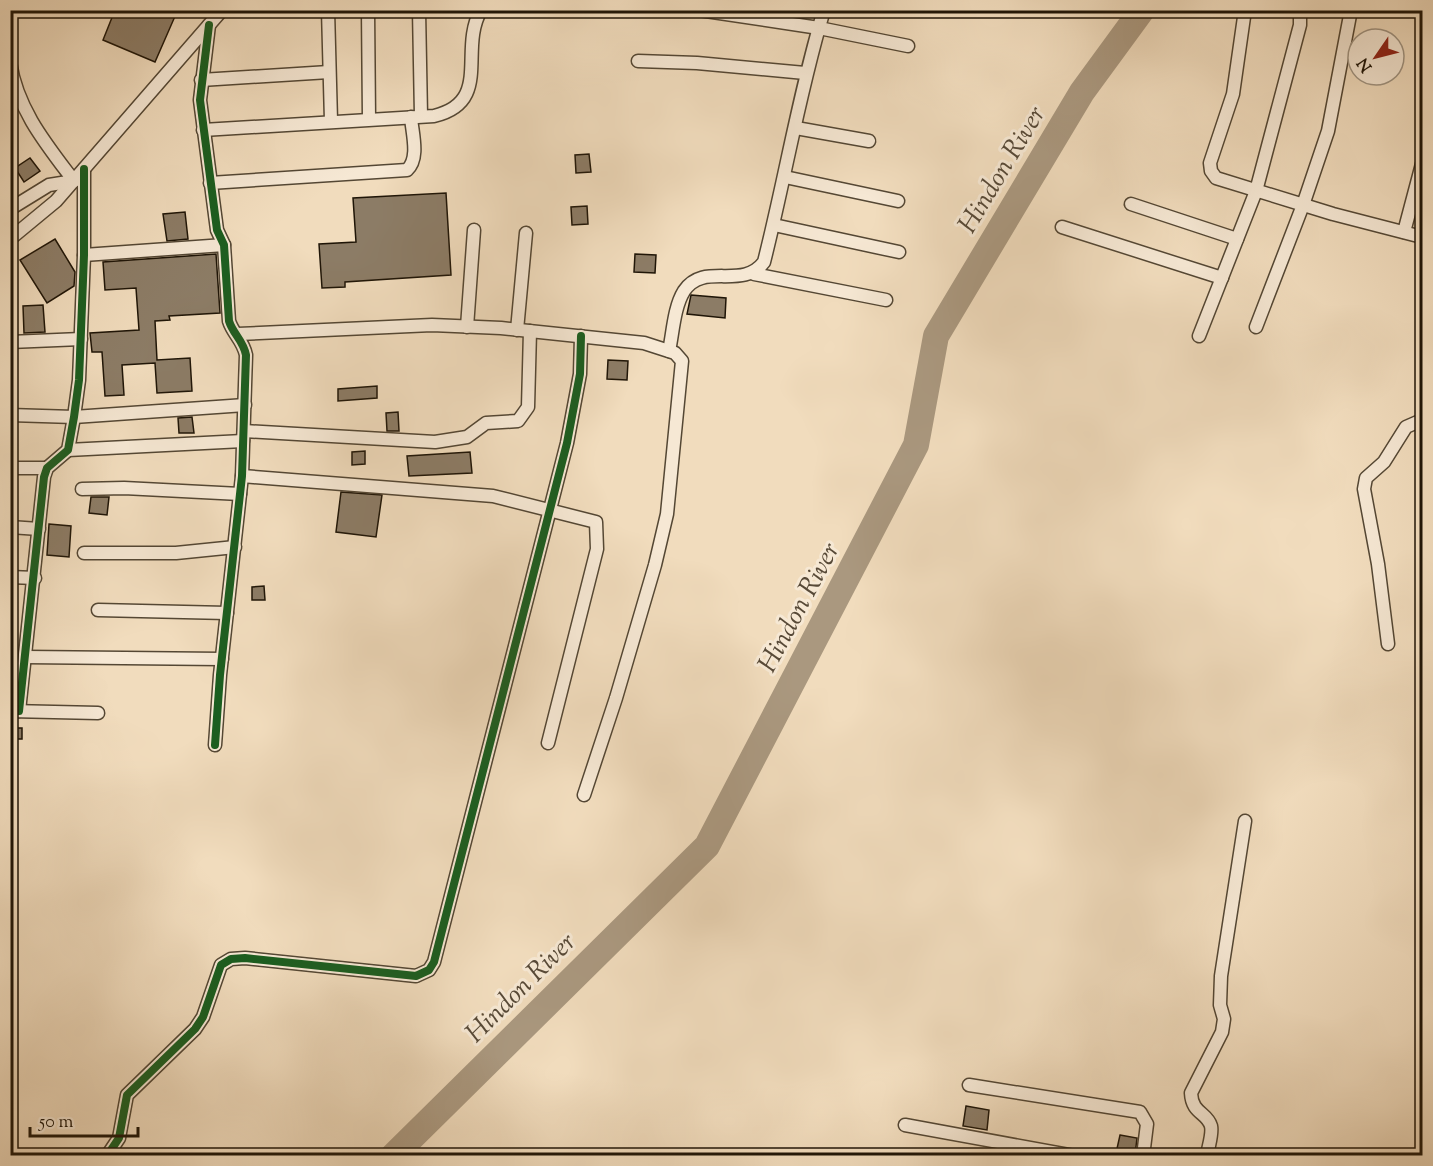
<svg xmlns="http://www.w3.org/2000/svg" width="1433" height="1166" viewBox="0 0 1433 1166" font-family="'Sorts Mill Goudy',serif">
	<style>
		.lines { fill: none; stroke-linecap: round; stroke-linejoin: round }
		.river { stroke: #aa987f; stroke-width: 26 }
		.building { fill: #8c7c66; stroke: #1f1507; stroke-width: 1.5 }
		.minor-casing { stroke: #544734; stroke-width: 15 }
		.minor { stroke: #f6e8d4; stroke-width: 12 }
		.cycleway-casing { stroke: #f6e8d4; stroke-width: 11 }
		.cycleway { stroke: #1b5e20; stroke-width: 8 }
		.labels { text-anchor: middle; stroke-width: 6; stroke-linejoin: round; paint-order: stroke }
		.water-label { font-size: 27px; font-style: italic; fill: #574937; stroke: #f6e8d4 }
	</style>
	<rect width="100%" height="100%" fill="#f1dcbd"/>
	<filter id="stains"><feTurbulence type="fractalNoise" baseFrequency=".00333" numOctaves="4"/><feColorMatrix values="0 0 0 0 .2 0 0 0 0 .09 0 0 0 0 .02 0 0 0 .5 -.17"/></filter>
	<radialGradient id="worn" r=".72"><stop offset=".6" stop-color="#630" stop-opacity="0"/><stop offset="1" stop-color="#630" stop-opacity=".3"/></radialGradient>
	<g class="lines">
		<!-- river -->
		<path class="river" d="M393,1156L707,846L916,445L936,336L1082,92L1142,10"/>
	</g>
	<!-- building -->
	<g class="building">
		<path d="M115,10H167L176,14L155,62L103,40Z"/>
		<path d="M589,154L591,172L576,173L575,155Z"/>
		<path d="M30,158L40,171L24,182L15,168Z"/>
		<path d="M446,193L451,275L345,282V287L322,288L319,244L356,242L353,198Z"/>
		<path d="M587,206L588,224L572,225L571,207Z"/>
		<path d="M185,212L188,239L167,241L163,214Z"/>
		<path d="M55,239L75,272L74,286L47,303L20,260Z"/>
		<path d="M216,254L220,313L169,316L170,320L155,321L157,360L190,358L192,391L157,393L155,363L122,365L124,395L105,396L102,352H92L90,333L139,330L136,288L105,290L103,262Z"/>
		<path d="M635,254L656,255L655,273L634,272Z"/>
		<path d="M691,295L726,298L725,318L687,314Z"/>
		<path d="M43,305L45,332L24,333L23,306Z"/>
		<path d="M608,360L628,361L627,380L607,379Z"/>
		<path d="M377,386V398L338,401V389Z"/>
		<path d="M398,412L399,431H387L386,413Z"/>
		<path d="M192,417L194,433H179L178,418Z"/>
		<path d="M365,451V464L352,465V452Z"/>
		<path d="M470,452L472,473L409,476L407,456Z"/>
		<path d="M341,492L382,495L376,537L336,532Z"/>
		<path d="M91,497H109L107,515L89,513Z"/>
		<path d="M49,524L71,526L69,557L47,555Z"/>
		<path d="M264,586L265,600H252V587Z"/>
		<rect x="10" y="728" width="12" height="11"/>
		<path d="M966,1106L989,1110L987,1130L963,1126Z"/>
		<path d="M1120,1135L1137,1138L1135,1155L1116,1153Z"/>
	</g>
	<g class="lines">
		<!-- minor casing -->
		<g class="minor-casing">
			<g id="minor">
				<path d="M328,10L331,121"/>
				<path d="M368,10L369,119"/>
				<path d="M419,10L421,116"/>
				<path d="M699,10L819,28L908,46"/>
				<path d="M1245,10L1233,94L1210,163L1211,171L1216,178L1333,214L1422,237"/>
				<path d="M209,25L200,100L217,230L224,245L229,321C233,334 243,340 246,355L242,476L220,675L215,745"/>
				<path d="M638,61L697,63L805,73"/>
				<path d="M10,62C17,109 46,144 74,181L49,185L10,209"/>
				<path d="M201,80L329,72"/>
				<path d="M796,128L869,141"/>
				<path d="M203,130L434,116C493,102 458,50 481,10"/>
				<path d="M785,177L898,201"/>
				<path d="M210,183L407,170C420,158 412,133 411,117"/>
				<path d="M1131,204L1237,239"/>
				<path d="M774,225L899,252"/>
				<path d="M1062,227L1222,278"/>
				<path d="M1404,232L1422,164"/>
				<path d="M10,239L56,201L222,10"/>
				<path d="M84,255L224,245"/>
				<path d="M754,274L886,300"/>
				<path d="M467,327L474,230"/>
				<path d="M1256,327L1303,205L1328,131L1351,10"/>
				<path d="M517,330L526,233"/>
				<path d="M238,334L432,325L501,328L644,343L675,353L682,361L667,514L655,565L616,698L584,795"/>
				<path d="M1199,336L1256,191L1300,25V10"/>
				<path d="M10,342L81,339"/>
				<path d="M669,351C673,332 674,307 684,291C704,261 742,291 764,262C785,179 799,93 824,10"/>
				<path d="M10,415L74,417L245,405"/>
				<path d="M244,431L435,442L467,437L486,423L518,421L528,407L530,331"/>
				<path d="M68,450L243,441"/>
				<path d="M10,468H47"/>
				<path d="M242,476L493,496L596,522L597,549L548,743"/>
				<path d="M82,489L124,488L240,494"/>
				<path d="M10,527L39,529"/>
				<path d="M84,553H176L235,547"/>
				<path d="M10,577L35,578"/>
				<path d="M98,610L227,613"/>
				<path d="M1388,644L1378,564L1364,489L1366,478L1384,462L1406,427L1422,420"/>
				<path d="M26,657L222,659"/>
				<path d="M10,711L98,713"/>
				<path d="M19,711L44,477L47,468L68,450L74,417L79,380L84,255V169"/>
				<path d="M969,1085L1140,1112L1147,1124L1143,1156"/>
				<path d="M905,1125L1074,1156"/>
				<path d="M107,1156L119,1138L127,1095L195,1029L203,1017L221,965L231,959L245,958L416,976L429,970L434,962L567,443L580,374L581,336"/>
				<path d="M1207,1156C1208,1147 1213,1134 1211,1126C1207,1112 1192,1114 1191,1093L1222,1032L1224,1019L1220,1005L1221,976L1245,821"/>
			</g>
		</g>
		<!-- minor -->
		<use href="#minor" class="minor"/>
		<!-- cycleway casing -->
		<g class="cycleway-casing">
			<g id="cycleway">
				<path d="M209,25L200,100L217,230L224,245L229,321C233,334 243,340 246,355L242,476L220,675L215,745"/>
				<path d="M19,711L44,477L47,468L68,450L74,417L79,380L84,255V169"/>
				<path d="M107,1156L119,1138L127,1095L195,1029L203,1017L221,965L231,959L245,958L416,976L429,970L434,962L567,443L580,374L581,336"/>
			</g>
		</g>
		<!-- cycleway -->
		<use href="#cycleway" class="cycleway"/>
	</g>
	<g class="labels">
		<!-- water labels -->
		<g class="water-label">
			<text transform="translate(1001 169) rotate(-59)" y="9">Hindon River</text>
			<text transform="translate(798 607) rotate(-62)" y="9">Hindon River</text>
			<text transform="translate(520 987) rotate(-45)" y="9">Hindon River</text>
		</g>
	</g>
	<!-- margin -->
	<rect width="1433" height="1166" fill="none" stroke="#f1dcbd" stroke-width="36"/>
	<rect x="12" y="12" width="1409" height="1142" fill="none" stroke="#1f1507" stroke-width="3"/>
	<rect x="18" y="18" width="1397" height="1130" fill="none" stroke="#1f1507" stroke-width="1.5"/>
	<!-- north arrow -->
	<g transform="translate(1376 57) rotate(235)"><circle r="28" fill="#f6e8d4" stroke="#a09482" stroke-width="1.5"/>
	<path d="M0-4.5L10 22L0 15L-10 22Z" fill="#8f2418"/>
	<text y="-9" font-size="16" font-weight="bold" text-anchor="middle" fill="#1f1507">N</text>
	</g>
	<!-- scale -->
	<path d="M30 1127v9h108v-9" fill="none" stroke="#1f1507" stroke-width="3"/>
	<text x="39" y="1127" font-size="18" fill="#1f1507" stroke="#f6e8d4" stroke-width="4.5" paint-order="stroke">50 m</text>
	<rect width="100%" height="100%" filter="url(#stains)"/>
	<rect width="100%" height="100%" fill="url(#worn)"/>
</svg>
